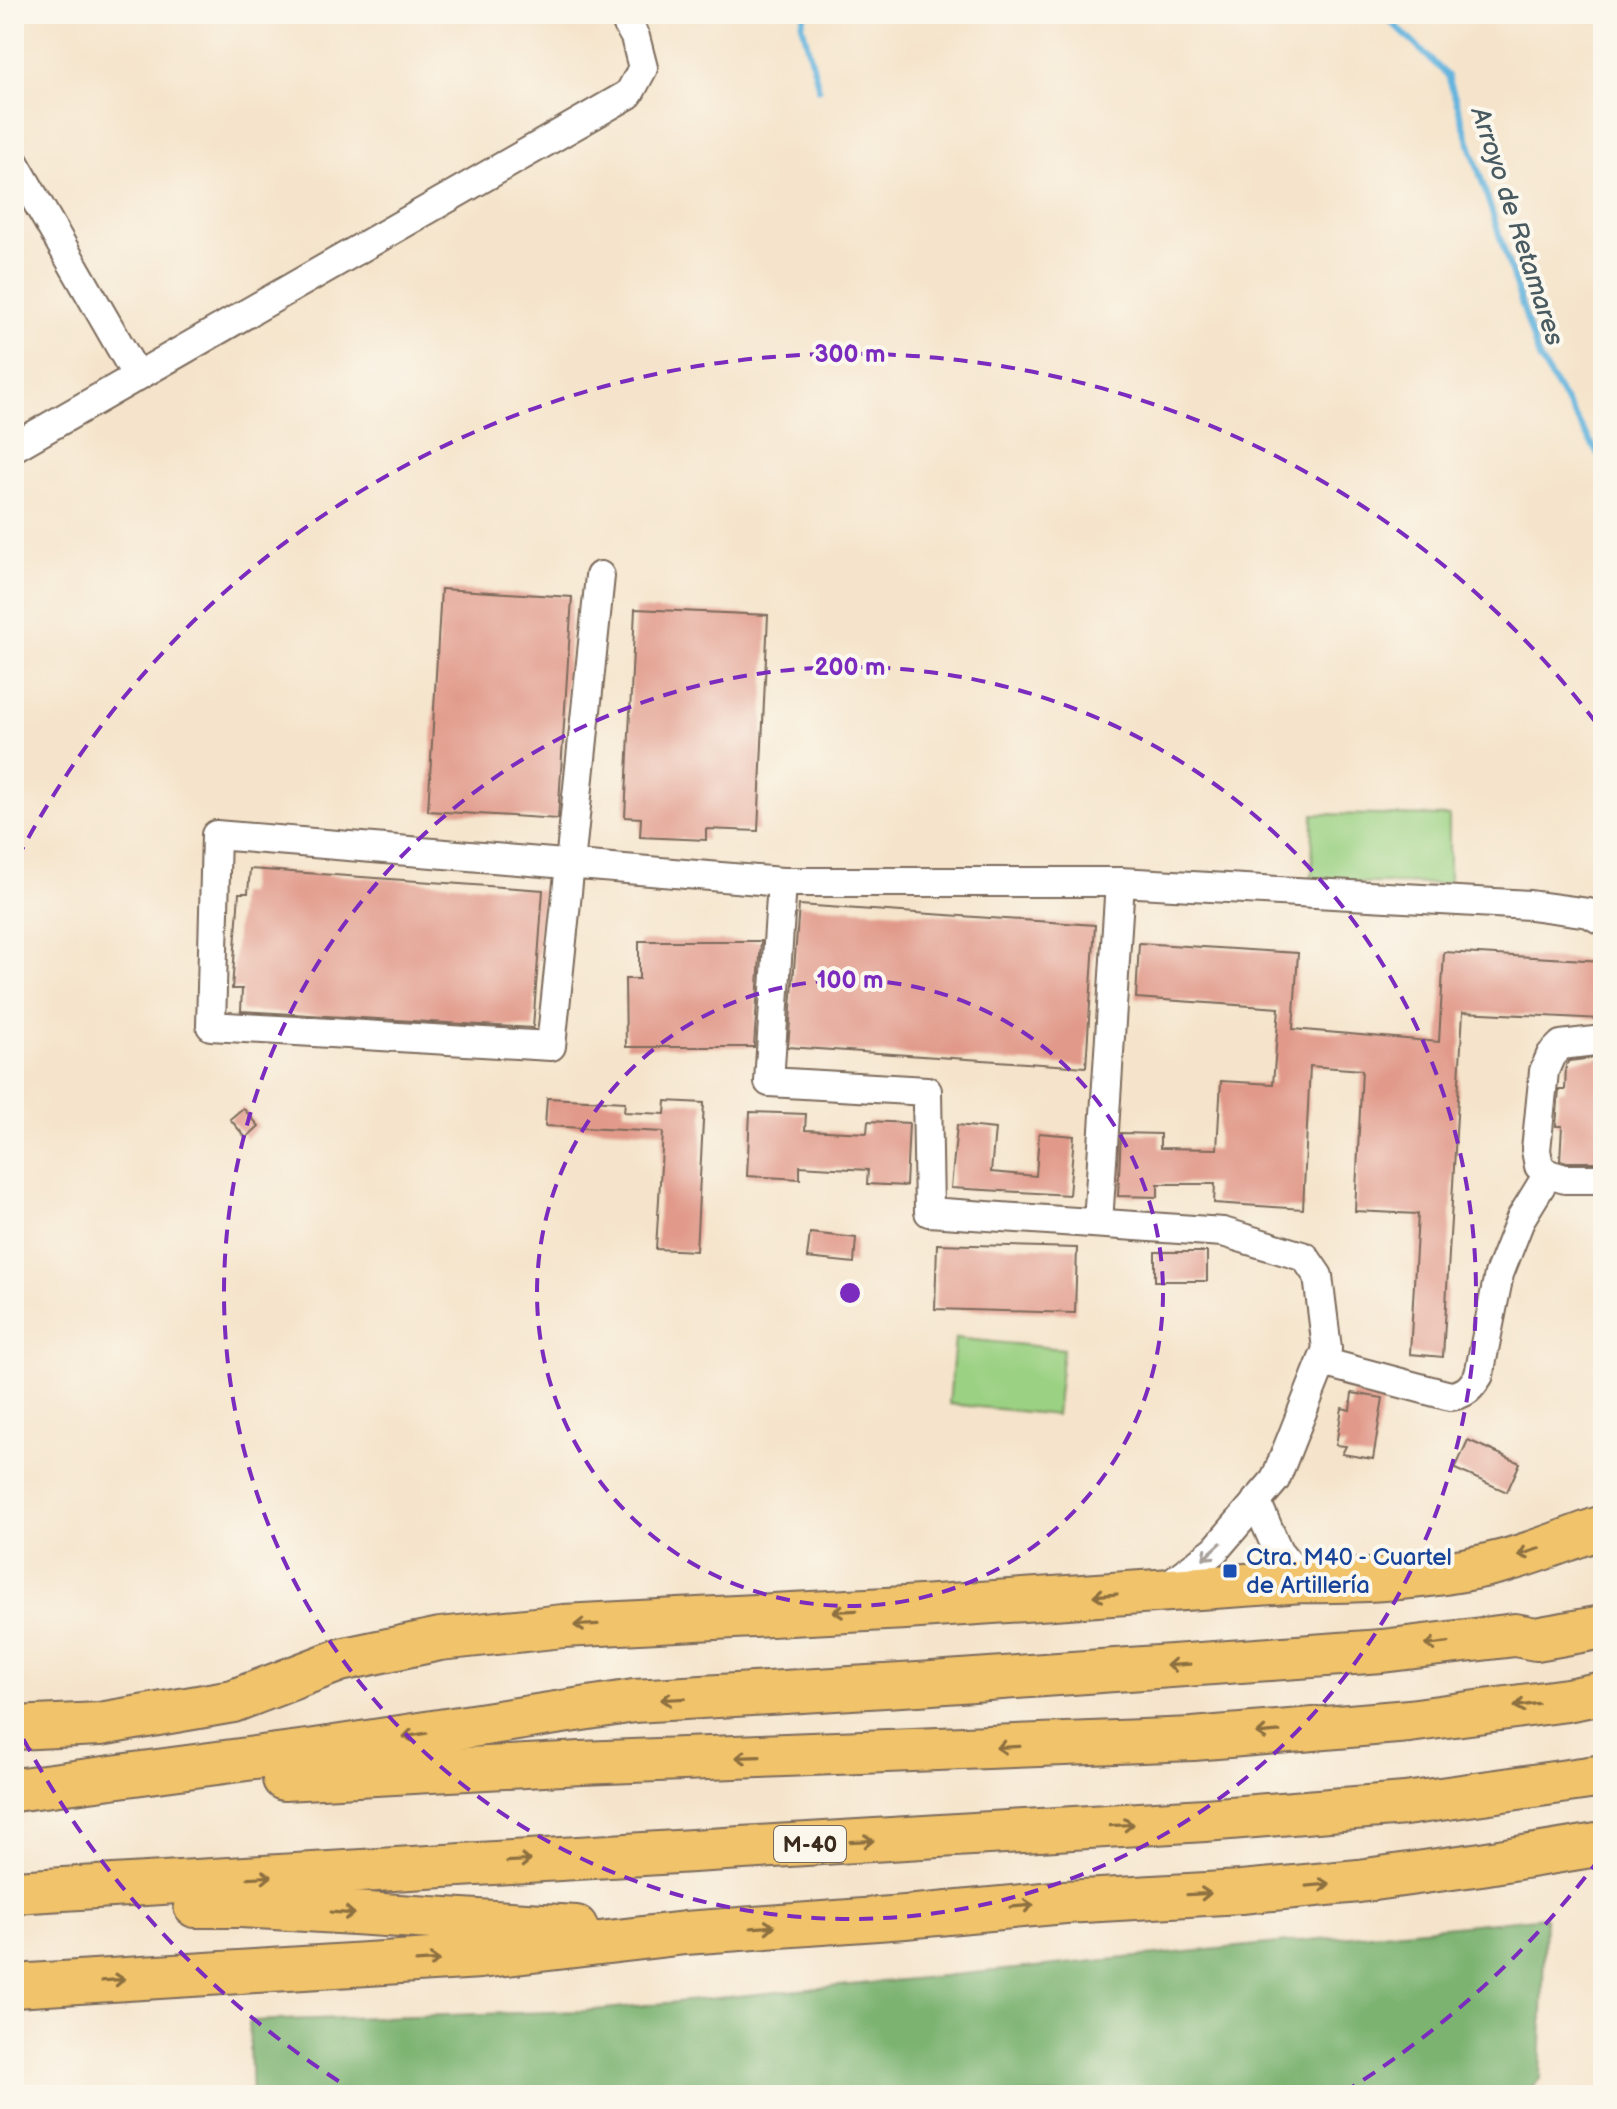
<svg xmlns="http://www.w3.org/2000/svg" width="1617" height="2109" viewBox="0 0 1617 2109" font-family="'Balsamiq Sans',sans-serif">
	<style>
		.green { fill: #9bd183; stroke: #6b7e50; stroke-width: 2 }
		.forest { fill: #7cb371; stroke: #5c6e48; stroke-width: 2 }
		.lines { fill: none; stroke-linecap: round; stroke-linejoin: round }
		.stream { stroke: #62b4de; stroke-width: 6 }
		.building { fill: #e19a8a }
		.minor-casing { stroke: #7c6b5b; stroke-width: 32 }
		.highway-casing { stroke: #7c6b5b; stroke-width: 46 }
		.minor { stroke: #fff; stroke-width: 28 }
		.highway { stroke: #f1c36a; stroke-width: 42 }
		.oneway { stroke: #a79f9a }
		.oneway2 { stroke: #8d6f40 }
		.ring { fill: none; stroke: #7b2cbf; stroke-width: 4; stroke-dasharray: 14 10 }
		.transit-dot { fill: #1a4fb4; stroke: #fbf7ec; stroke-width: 3 }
		.labels { text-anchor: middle; stroke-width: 8; stroke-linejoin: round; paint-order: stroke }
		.shield { fill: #fbf7ec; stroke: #75685c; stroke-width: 2 }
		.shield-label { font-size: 22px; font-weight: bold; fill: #3b2a1e }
		.transit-label { font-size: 24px; fill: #164399; stroke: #fbf7ec; text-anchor: start }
		.water-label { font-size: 26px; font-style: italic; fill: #495a61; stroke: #fbf7ec }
		.centre { fill: #7b2cbf; stroke: #fbf7ec; stroke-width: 4 }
		.ring-label { font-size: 24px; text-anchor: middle; font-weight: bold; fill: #7b2cbf; stroke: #fbf7ec; stroke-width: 8; stroke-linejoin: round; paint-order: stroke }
	</style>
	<rect width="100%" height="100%" fill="#fbf7ec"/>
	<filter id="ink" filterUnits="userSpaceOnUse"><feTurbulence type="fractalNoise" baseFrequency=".0125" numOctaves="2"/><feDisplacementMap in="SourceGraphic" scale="16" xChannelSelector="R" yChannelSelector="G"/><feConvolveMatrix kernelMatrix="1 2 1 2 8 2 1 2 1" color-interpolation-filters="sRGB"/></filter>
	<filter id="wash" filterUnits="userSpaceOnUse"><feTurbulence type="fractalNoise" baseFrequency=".006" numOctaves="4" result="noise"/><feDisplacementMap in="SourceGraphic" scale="32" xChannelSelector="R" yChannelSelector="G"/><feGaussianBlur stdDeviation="1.8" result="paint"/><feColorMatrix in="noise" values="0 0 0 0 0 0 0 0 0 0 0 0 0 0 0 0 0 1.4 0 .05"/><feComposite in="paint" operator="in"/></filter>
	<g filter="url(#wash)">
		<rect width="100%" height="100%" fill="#f5e4cb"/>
		<!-- green -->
		<g class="green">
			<path d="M1313,814L1449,816V884L1312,882Z"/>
			<path d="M955,1338L1063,1349L1056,1415L949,1404Z"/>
		</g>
		<!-- forest -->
		<path class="forest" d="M1545,1917L1540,2079L1523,2095H252L249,2021L585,2011Z"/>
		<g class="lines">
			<!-- stream -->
			<g class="stream">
				<path d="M805,14L802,24L819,89"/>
				<path d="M1383,14L1448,76L1539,358L1603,462"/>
			</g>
		</g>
		<g id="blocks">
			<!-- building -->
			<g class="building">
				<path d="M441,589L572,597L558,819L428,811Z"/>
				<path d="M635,609L768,615L758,831L706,829V840L640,837L641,818L625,817Z"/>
				<path d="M250,869L543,890L533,1028L241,1011L242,989H232L239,893H248Z"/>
				<path d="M799,905L1095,925L1086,1067L788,1047Z"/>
				<path d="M639,941H761L754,1047H626L625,979H639Z"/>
				<path d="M1139,943L1298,953L1293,1029L1439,1042L1444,952L1603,961L1602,1019L1463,1012L1443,1357L1410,1354L1418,1214L1355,1211L1362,1070L1310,1066L1303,1209L1214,1203L1215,1184H1158V1197L1118,1196L1121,1133L1160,1134V1148L1217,1149L1221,1081L1273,1084L1279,1008L1136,998Z"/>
				<path d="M1601,1057L1600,1092L1603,1093V1131H1599L1598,1162H1567L1560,1160L1562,1126H1556L1559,1090H1565L1566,1065L1569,1061Z"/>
				<path d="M547,1098L625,1102L624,1112L665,1114L666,1101L704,1103L696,1251L656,1249L663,1132L545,1126Z"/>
				<path d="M243,1108L259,1126L246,1138L230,1119Z"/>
				<path d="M750,1112L806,1114L805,1130L867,1133L868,1121L909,1123L906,1186L867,1184L868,1170L800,1166V1179L747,1176Z"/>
				<path d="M957,1125L995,1129L991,1172L1036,1176L1039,1133L1074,1136L1069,1195L951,1188Z"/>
				<path d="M810,1233L856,1238L854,1263L807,1258Z"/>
				<path d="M937,1244L1077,1248L1075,1313L935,1309Z"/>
				<rect x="1155" y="1252" width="52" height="29"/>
				<path d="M1352,1393L1383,1398L1373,1459L1342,1454L1346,1446L1336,1445L1342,1408L1350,1410Z"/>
				<path d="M1468,1440L1520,1463L1507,1492L1455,1469Z"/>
			</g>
		</g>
	</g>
	<g filter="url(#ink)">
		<use href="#blocks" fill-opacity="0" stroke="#7c6b5b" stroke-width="2"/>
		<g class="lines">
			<!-- minor casing -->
			<g class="minor-casing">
				<g id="minor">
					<path d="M14,162L137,376"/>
					<path d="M14,447L629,94L643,68L635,37L622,14"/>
					<path d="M600,576L551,1046L211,1026L216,835L782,882H1120L1530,905L1589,913L1603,921"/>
					<path d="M782,882L769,1082L927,1091L929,1212L1223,1232L1305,1257L1318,1276L1327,1349L1275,1480L1215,1550L1163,1589"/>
					<path d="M1603,1040L1561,1045L1551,1055L1544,1071L1536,1150L1539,1166L1548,1174L1565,1179H1603"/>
					<path d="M1098,1223L1120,882"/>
					<path d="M1322,1362L1450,1396C1466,1394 1471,1388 1479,1375L1499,1274L1521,1218L1548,1174"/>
					<path d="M1256,1501L1278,1551L1303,1581"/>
				</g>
			</g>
			<!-- highway casing -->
			<g class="highway-casing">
				<g id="highway">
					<path d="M14,1728L100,1724L233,1701L340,1660L440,1639L563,1626L905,1608L1303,1581C1369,1582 1440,1578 1504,1561C1538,1552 1570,1538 1603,1527"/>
					<path d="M284,1779L581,1763L1193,1739L1409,1721L1567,1700L1603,1693"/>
					<path d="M14,1790L315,1750L634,1701L918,1684L1382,1651L1515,1635L1536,1639L1603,1627"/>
					<path d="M14,1892L1205,1820L1405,1804L1603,1776"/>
					<path d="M195,1906H241L576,1927"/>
					<path d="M14,1986L480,1957L685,1933L905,1917L1065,1902L1241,1892L1359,1881L1481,1864L1603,1844"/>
				</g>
			</g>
			<!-- minor -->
			<use href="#minor" class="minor"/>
			<!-- highway -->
			<use href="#highway" class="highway"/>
		</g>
		<!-- one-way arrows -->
		<defs><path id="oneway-shaft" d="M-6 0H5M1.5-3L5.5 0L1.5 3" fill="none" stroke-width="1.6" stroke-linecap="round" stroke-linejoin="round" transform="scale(2)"/></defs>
		<use class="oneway" href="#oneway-shaft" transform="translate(1212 1551) rotate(138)"/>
		<g class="oneway2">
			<use href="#oneway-shaft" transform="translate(1529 1552) rotate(161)"/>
			<use href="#oneway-shaft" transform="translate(1105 1595) rotate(176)"/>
			<use href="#oneway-shaft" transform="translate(845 1611) rotate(177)"/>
			<use href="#oneway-shaft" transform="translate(586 1625) rotate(177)"/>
			<use href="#oneway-shaft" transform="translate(1437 1644) rotate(173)"/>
			<use href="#oneway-shaft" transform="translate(1178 1665) rotate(176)"/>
			<use href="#oneway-shaft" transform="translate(673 1699) rotate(177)"/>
			<use href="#oneway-shaft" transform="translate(1526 1705) rotate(172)"/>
			<use href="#oneway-shaft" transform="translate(1268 1733) rotate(175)"/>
			<use href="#oneway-shaft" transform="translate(415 1735) rotate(171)"/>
			<use href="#oneway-shaft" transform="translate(1008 1747) rotate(177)"/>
			<use href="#oneway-shaft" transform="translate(748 1757) rotate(178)"/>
			<use href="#oneway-shaft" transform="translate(1122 1825) rotate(-3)"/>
			<use href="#oneway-shaft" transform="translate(862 1841) rotate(-3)"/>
			<use href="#oneway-shaft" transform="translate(519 1861) rotate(-3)"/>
			<use href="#oneway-shaft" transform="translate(260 1877) rotate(-3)"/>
			<use href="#oneway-shaft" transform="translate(1318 1885) rotate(-5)"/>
			<use href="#oneway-shaft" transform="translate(1199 1894) rotate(-3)"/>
			<use href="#oneway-shaft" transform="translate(1022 1906) rotate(-5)"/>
			<use href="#oneway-shaft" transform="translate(343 1913) rotate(4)"/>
			<use href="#oneway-shaft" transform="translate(763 1927) rotate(-4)"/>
			<use href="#oneway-shaft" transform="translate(428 1961) rotate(-4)"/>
			<use href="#oneway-shaft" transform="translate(113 1980) rotate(-4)"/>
		</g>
	</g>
	<!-- distance rings -->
	<g class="ring">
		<circle cx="850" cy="1293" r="313"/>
		<circle cx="850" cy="1293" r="626"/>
		<path d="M1600 1858A939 939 0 0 1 1341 2094M359 2094A939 939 0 0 1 17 1727M17 859A939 939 0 0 1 1600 728"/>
	</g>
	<!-- markers -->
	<rect class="transit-dot" x="1222" y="1563" width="16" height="16" rx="4"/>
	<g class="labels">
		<!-- shield labels -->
		<rect class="shield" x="774" y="1826" width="72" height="36" rx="6"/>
		<g class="shield-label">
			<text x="810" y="1852">M-40</text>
		</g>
		<!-- transit labels -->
		<g class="transit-label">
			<text x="1246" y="1565">Ctra. M40 - Cuartel<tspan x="1246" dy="28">de Artillería</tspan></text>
		</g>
		<!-- water labels -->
		<g class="water-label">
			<text transform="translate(1518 226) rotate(72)" y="9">Arroyo de Retamares</text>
		</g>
	</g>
	<circle cx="850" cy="1293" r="12" class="centre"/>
	<g class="ring-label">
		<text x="850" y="362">300 m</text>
		<text x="850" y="675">200 m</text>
		<text x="850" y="988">100 m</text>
	</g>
	<!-- margin -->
	<rect width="1617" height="2109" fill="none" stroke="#fbf7ec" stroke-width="48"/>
</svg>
